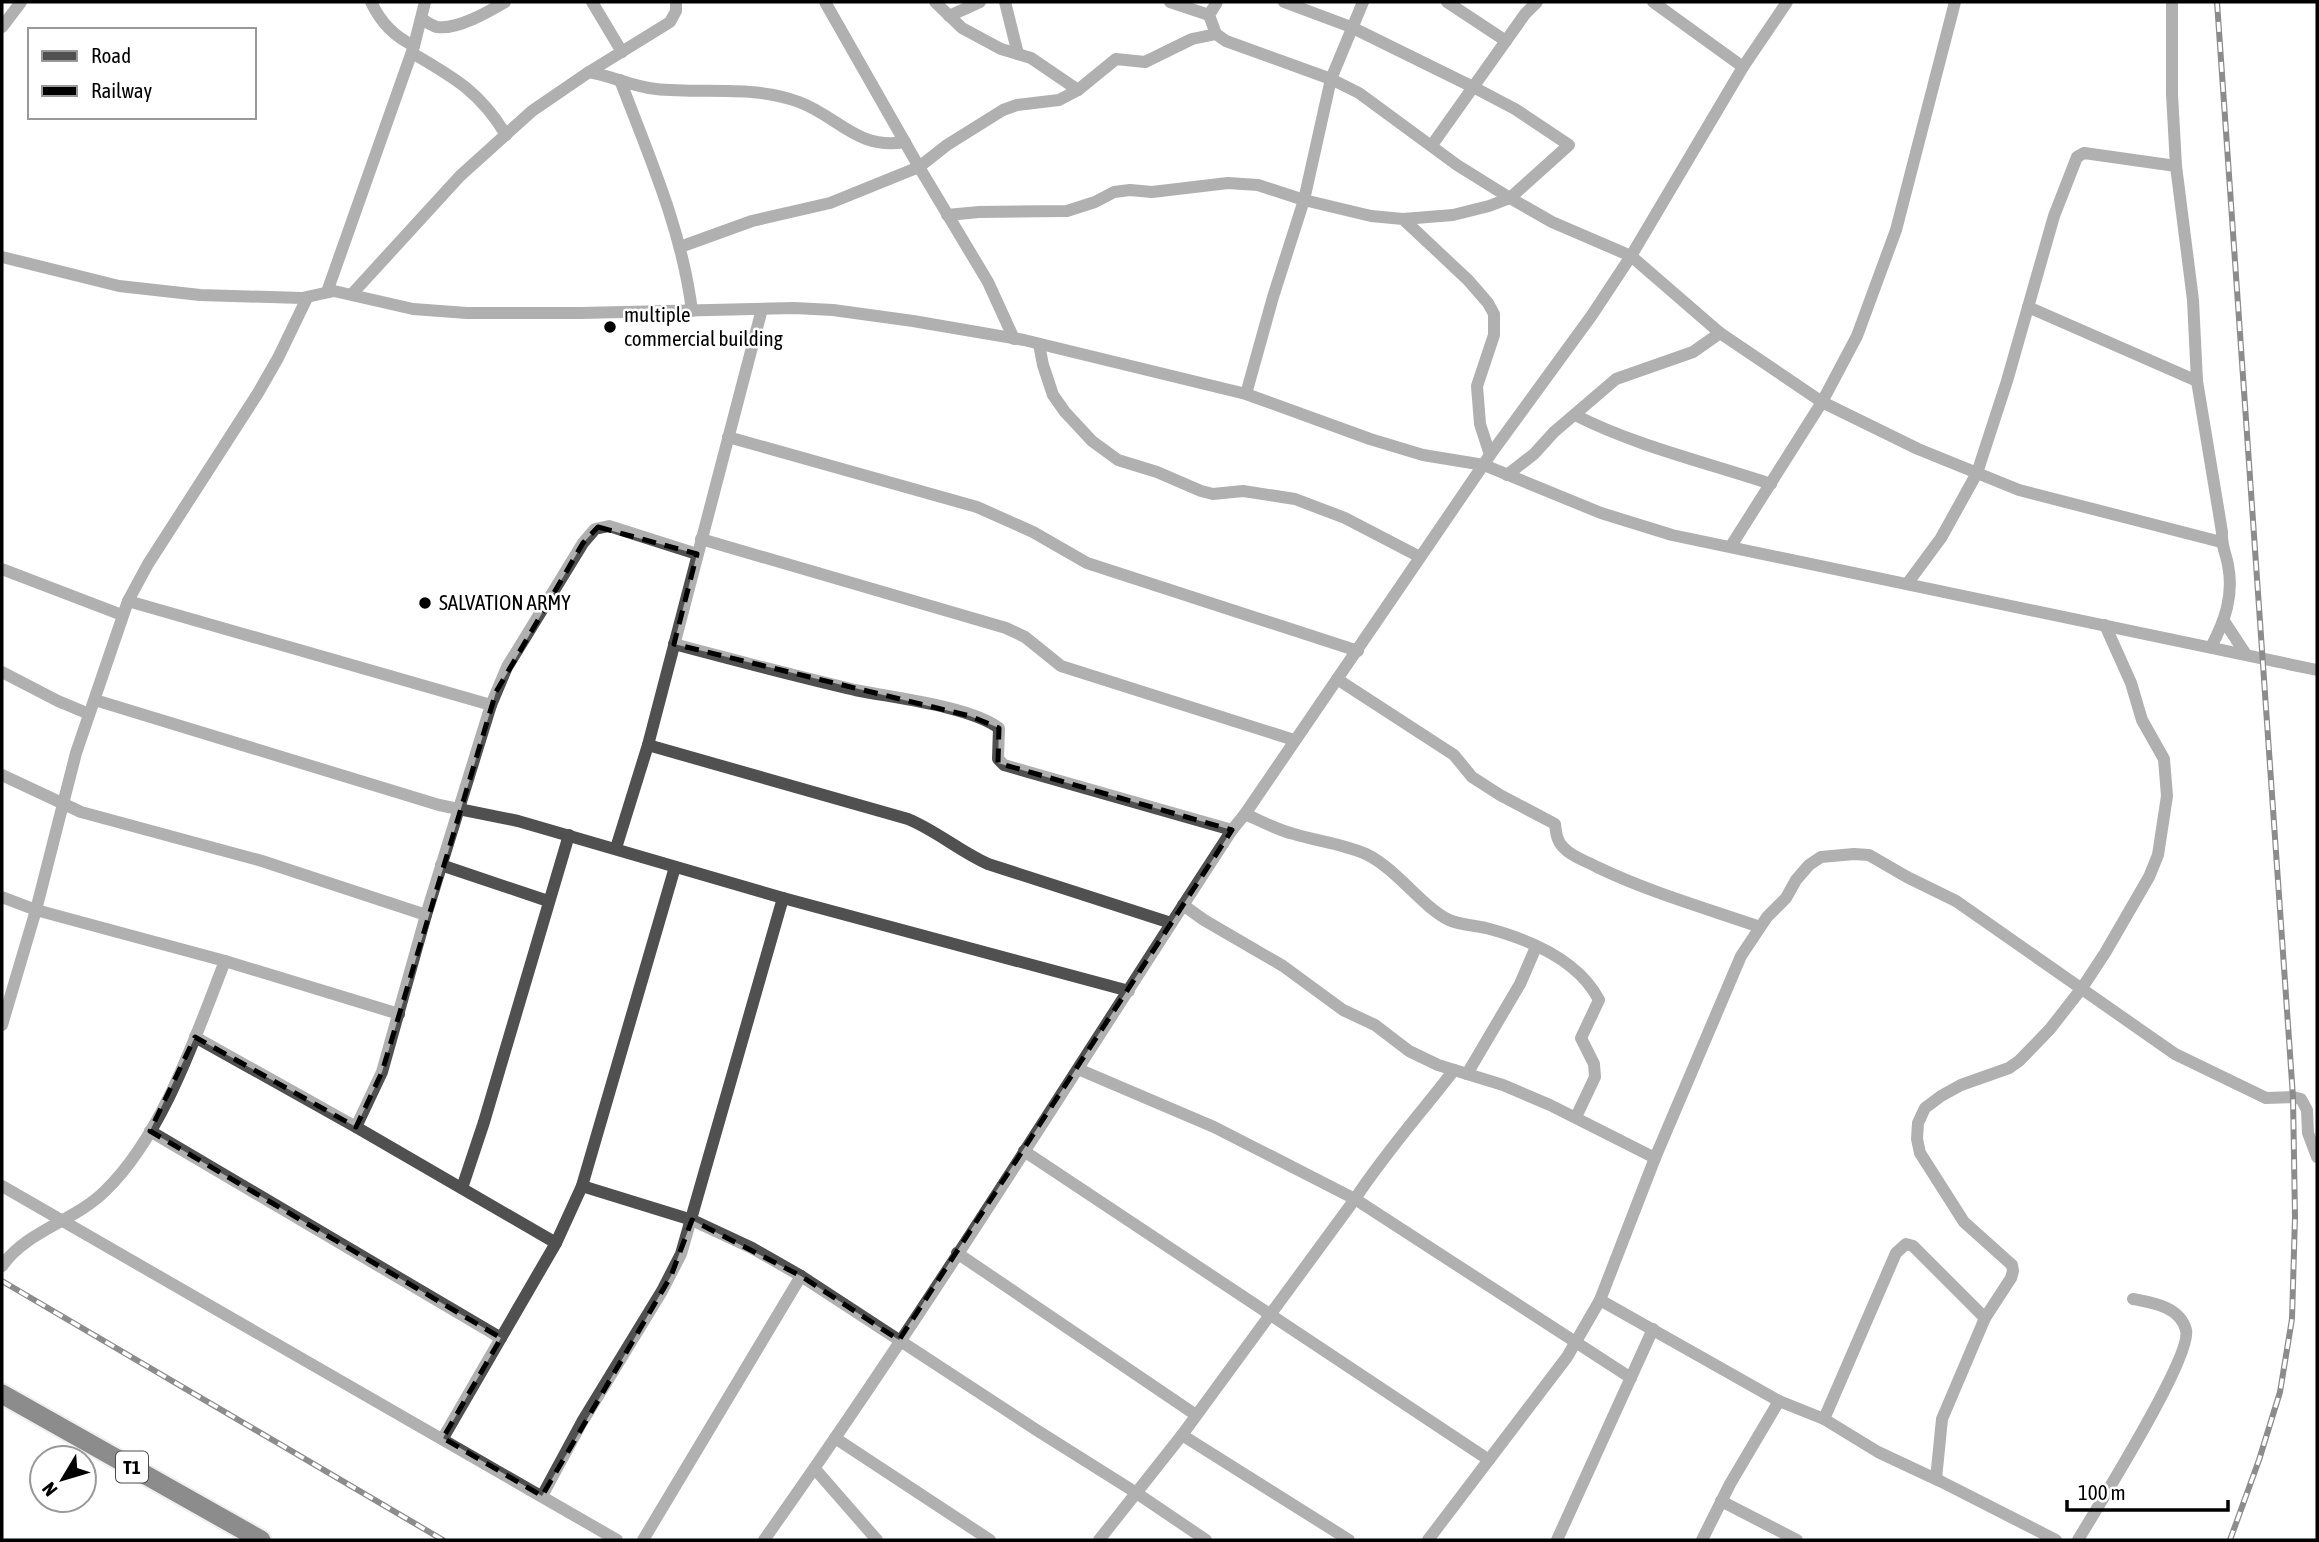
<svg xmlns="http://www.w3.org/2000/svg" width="2319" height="1542" viewBox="0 0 2319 1542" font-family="'Asap Condensed',sans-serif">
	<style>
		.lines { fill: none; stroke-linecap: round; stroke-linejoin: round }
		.trunk-casing { stroke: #dbdbdb; stroke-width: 23 }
		.minor { stroke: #505050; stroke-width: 12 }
		.trunk { stroke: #000; stroke-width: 19 }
		.rail-casing { stroke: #000; stroke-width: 6 }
		.rail { stroke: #fff; stroke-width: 3.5; stroke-dasharray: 10; stroke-linecap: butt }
		.marked { fill: none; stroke: #000; stroke-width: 5; stroke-dasharray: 14 9; stroke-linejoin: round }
		.poi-dot { fill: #000; stroke: #fff; stroke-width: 2.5 }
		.labels { text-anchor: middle; stroke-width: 5; stroke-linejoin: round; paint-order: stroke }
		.shield { fill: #fff; stroke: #4c4c4c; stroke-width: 2 }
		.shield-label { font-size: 19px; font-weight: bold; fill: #000 }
		.poi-label { font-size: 21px; fill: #000; stroke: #fff; text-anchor: start }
	</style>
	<rect width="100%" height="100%" fill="#fff"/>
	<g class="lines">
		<!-- trunk casing -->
		<g class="trunk-casing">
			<path id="trunk" d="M2,1394L261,1540"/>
		</g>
		<!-- minor -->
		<g class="minor">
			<path d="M371,2C381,23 394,36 414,46"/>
			<path d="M592,2L622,52"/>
			<path d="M825,2L919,167L988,282L1014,339"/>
			<path d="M935,2L962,28L1001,49L1031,58L1078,90"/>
			<path d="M1005,2L1018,54"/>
			<path d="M1170,2L1209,15"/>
			<path d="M1217,2L1209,15L1216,34L1226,41L1331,79L1359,93L1457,165L1510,198L1552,222L1631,256L1720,333L1822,402L1918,449L2019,490L2221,542"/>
			<path d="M1284,2L1351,27L1475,88L1515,109L1569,145L1510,198L1489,206L1453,215L1403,219"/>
			<path d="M1447,2L1506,41"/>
			<path d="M1653,2L1743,67"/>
			<path d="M2172,2V94L2176,166L2193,300L2197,381L2222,532C2221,545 2226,554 2228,565C2234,595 2225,621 2211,647"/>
			<path d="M949,16L980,2"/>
			<path d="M422,19C427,22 432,26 437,27C457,30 488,12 505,2"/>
			<path d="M2,27L21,2"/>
			<path d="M412,53C455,78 480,92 506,135"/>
			<path d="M589,72L670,22L676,11V2"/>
			<path d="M620,80C649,156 682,230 692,311"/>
			<path d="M1432,145L1525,14L1537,2"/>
			<path d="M947,215L979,212L1067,211L1095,202L1114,192L1130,190L1152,192L1228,183L1258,185L1304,200L1371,216L1403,219L1468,280L1488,303L1494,314V335L1477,386L1480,424L1490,455"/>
			<path d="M680,247L752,221L830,203L919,167L947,145L1003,110L1017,105L1059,100L1078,90L1116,59L1145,62L1192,39L1216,34"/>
			<path d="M2,257L119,286L200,295L302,298L334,291L413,309L467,313H581L794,308L833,310L913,321L1024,340L1246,394L1370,439L1423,455L1484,465L1601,513L1672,535L2317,670"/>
			<path d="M327,292L414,46L425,2"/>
			<path d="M352,294L460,176L532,111L589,72C612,76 633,87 656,89C702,94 755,85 799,102C839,117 857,150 905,142"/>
			<path d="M2028,307L2197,381"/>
			<path d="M1039,344L1043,365L1053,395L1065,412L1092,441L1118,460L1157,472L1201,491L1213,494L1243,491L1295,499L1345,518L1420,557"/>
			<path d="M1246,394L1273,297L1304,200L1331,79L1363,2"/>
			<path d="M1575,415C1636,446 1705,462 1771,484"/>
			<path d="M728,437L977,507L1033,532L1087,563L1358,651"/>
			<path d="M1507,475L1534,454L1554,432L1616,379L1693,352L1720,333"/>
			<path d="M701,539L1006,628L1025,637L1061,666L1294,740"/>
			<path d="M1731,546L1822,402L1857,336L1896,230L1955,2"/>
			<path d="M2,569L122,615"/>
			<path d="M1907,584L1941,538L1977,473L2007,381L2054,216L2077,157L2084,153L2176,166"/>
			<path d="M128,601L491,705"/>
			<path d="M2224,621L2245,653"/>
			<path d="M674,644C734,660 795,676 855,690C894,698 969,706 999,728L998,759L1004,765L1232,830"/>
			<path d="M2,672L58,701L89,714"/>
			<path d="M1337,679L1454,755L1472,777L1500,795L1555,824C1556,833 1557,842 1564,848C1572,857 1586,861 1597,867C1649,892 1705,908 1760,927"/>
			<path d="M95,700L439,805L518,821L783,898L681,1254L662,1291L582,1422L542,1496"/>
			<path d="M648,745L908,819C937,831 959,851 988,864L1171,923"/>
			<path d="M2,775L81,812L262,861L426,915"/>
			<path d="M1245,814C1261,821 1277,830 1294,834C1317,841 1344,844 1366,854C1397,869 1422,907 1449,920C1460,925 1474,925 1486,928C1528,939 1578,959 1599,1000L1581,1038L1594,1064L1595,1077L1576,1117"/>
			<path d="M616,848L648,745L762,309"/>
			<path d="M441,865L548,901"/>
			<path d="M2,897L36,910L225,961L399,1014"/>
			<path d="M783,898L1129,991"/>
			<path d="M1183,905L1204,920L1283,966L1343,1010L1375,1025L1409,1051L1438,1065L1503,1085L1550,1105L1655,1158"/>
			<path d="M2,1025L36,910L76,753L128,601L148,564L258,393L278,358L307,298"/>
			<path d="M195,1037L356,1127L556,1243"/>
			<path d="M1078,1069L1214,1127L1355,1199L1631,1378"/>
			<path d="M1467,1074L1520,984L1536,947"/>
			<path d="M356,1127L382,1072L426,915L491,705L507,667L583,543L595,529L609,526L697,554"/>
			<path d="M150,1131L501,1338"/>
			<path d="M1024,1151L1489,1460"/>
			<path d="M2,1186L617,1540"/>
			<path d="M582,1186L692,1220L752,1248L801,1276L1038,1431L1135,1492L1206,1540"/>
			<path d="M462,1188L484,1122L569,835"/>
			<path d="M957,1253L1196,1415"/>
			<path d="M2,1266C26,1231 75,1221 105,1191C163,1135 196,1035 225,961"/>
			<path d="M1600,1300L1655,1158L1741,956L1767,917L1786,898L1796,880L1809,865L1821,857L1854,854L1869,855L1907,877L1956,901L2175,1054L2266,1098L2293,1097L2301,1099L2307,1110L2308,1133L2317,1157"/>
			<path d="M1985,1318L2011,1278L2013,1271L2012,1265L1964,1222L1920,1153L1917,1139L1918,1123L1925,1108L1941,1096L1961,1085L2009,1068L2019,1061L2050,1029L2082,988L2105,953L2149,877L2158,855L2167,796L2164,759L2142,720L2131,683L2105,625"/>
			<path d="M1824,1419L1896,1253L1906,1244L1913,1246L1985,1318L1942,1419L1936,1479"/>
			<path d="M1182,1435L1349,1540"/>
			<path d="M443,1438L556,1243L582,1186L675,867"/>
			<path d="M835,1438L990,1540"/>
			<path d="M815,1469L877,1540"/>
			<path d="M1721,1501L1797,1540"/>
			<path d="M643,1540L801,1276"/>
			<path d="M764,1540C928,1309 1077,1067 1232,830L1245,814L1490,455L1592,315L1631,256L1743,67L1787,2"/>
			<path d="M1099,1540L1182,1435L1355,1199C1385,1153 1421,1113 1454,1070"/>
			<path d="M1428,1540L1567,1357L1600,1300L1779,1401"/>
			<path d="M1557,1540L1653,1329"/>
			<path d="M1702,1540L1730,1484L1779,1401L1824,1419L1878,1452L1942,1482L2056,1540"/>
			<path d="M2078,1540C2096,1509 2193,1356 2186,1330C2180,1307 2154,1303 2133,1299"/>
		</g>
		<!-- trunk -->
		<use href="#trunk" class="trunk"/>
		<!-- rail casing -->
		<g class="rail-casing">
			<g id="rail">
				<path d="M2217,2L2293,1097L2295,1217L2292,1319L2280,1392L2259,1460L2230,1540"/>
				<path d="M2,1281L443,1540"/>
			</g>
		</g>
		<!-- rail -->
		<use href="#rail" class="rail"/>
	</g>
	<!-- marked area -->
	<path d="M0 0H2319V1542H0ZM598,527L697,554L674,644L970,716L999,728L998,763L1232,830L899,1340L801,1276L692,1220L671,1276L542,1496L443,1438L501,1338L150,1131L195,1037L356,1127L382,1072L496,692L583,543Z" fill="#fff" fill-opacity=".55" fill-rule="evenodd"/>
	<path class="marked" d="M598,527L697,554L674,644L970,716L999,728L998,763L1232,830L899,1340L801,1276L692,1220L671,1276L542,1496L443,1438L501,1338L150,1131L195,1037L356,1127L382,1072L496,692L583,543Z"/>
	<!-- markers -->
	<g class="poi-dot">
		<circle cx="610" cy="327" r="7"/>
		<circle cx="425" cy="603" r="7"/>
	</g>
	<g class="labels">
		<!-- shield labels -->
		<rect class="shield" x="116" y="1451.5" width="32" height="31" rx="5"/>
		<g class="shield-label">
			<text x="132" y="1474">T1</text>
		</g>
		<!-- poi labels -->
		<g class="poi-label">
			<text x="624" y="322">multiple<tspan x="624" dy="24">commercial building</tspan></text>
			<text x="439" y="610">SALVATION ARMY</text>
		</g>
	</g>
	<!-- border -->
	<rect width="2319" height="1542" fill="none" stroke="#000000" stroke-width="7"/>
	<!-- legend -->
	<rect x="28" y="28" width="228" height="91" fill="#ffffff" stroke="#999999" stroke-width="2"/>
	<rect x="42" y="51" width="35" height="10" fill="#505050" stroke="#999999" stroke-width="2"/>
	<text x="91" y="63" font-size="21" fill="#000000">Road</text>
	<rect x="42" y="86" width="35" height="10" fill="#000000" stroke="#999999" stroke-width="2"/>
	<text x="91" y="98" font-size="21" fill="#000000">Railway</text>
	<!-- north arrow -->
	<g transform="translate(63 1479) rotate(232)"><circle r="33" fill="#ffffff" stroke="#999999" stroke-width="2"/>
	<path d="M0-5L12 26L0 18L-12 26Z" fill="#000000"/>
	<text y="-10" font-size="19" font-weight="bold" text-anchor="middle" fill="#000000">N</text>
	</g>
	<!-- scale -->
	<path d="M2067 1500v10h161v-10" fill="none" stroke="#000000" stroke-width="3.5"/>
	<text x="2078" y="1500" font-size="21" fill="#000000" stroke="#ffffff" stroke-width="5" paint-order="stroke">100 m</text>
</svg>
